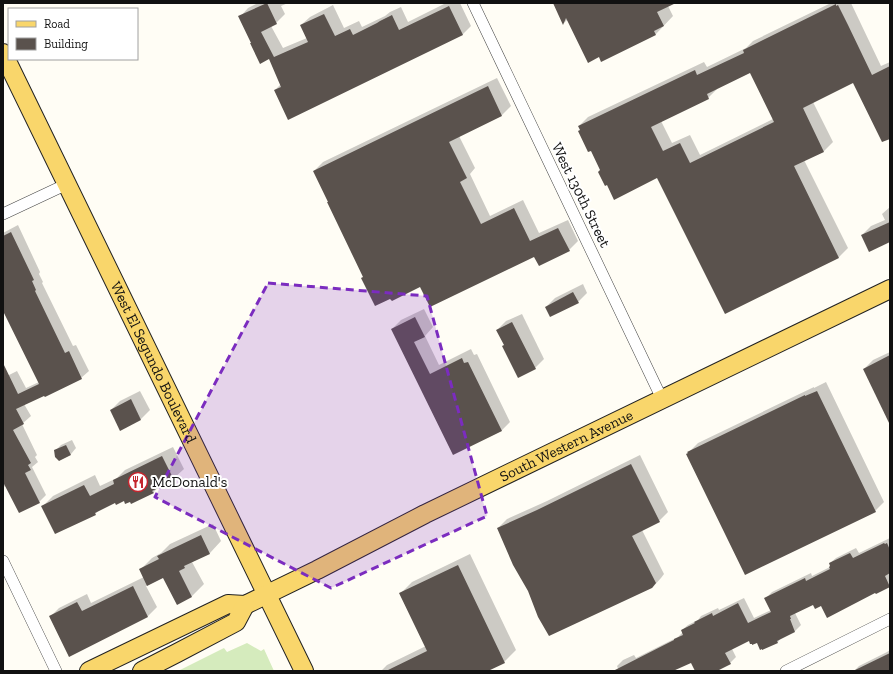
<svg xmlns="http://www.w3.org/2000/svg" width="893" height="674" viewBox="0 0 893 674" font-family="'Zilla Slab',serif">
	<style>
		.green { fill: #d5ebbd }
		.shadow { fill: #0003; fill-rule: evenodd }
		.building { fill: #5a524d; fill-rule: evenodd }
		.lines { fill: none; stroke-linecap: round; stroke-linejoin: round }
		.minor-casing { stroke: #444; stroke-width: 12 }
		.primary-casing { stroke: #222; stroke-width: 20 }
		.minor { stroke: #fff; stroke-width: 11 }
		.primary { stroke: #f9d66b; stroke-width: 18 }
		.marked { fill: #7b2cbf; fill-opacity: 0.2; stroke: #7b2cbf; stroke-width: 3; stroke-dasharray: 8 5; stroke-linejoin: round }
		.labels { text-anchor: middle; stroke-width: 4; stroke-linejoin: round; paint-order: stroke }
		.street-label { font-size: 15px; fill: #111; stroke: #fff }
		.poi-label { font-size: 15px; fill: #111; stroke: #fff; text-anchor: start }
	</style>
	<rect width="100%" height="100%" fill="#fffdf5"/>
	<!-- green -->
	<path class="green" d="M247,643L261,651L264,649L274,671H178L224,648L227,652Z"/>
	<!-- shadow -->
	<g class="shadow">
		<path d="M258,3H288L281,6L285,14L276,23L271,26L283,48L307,38L301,25L310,17L333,5L344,28L359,21L362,27L385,16L390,12L401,7L408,22L446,3H460L471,26L462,35L275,90L281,84L270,57L252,42L240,17L248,8Z"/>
		<path d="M554,3H673L668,6L673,16L656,34L568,19L564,23Z"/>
		<path d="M831,3H851L881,66L890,62V137L854,82L813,102L833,142L824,151L804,160L848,248L839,257L725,313L658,177L601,170L579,126L588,117L704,62L707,67L746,48L753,41ZM751,72L773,119L700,155L690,135L672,143L661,121L708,98L717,89V88Z"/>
		<path d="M497,78L511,106L502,115L459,136L475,168L470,174L490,216L523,200L539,233L568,220L578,241L569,250L534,255L421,286L364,277L314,171L323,162Z"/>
		<path d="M890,207V241L862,235L871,226L885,220L882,214Z"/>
		<path d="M18,225L40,272L39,274L43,282L42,283L73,346L76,345L89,371L81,378L24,404L31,416L22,424L37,455L35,457L38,462L32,467L46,495L39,502L6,486L3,487V378L17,371L26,388L39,382L3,308V233Z"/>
		<path d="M583,284L587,293L578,302L546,307L555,298Z"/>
		<path d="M424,309L433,327L425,336L439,365L471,349L474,355L477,354L510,422L501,431L453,454L392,329L401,320Z"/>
		<path d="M522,314L544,359L535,368L505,345L497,330L506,321Z"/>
		<path d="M890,352V423L864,369L873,360Z"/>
		<path d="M826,382L884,502L875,511L689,452L698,443L814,387V388Z"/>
		<path d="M140,391L150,410L141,419L121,429L111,410L120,401Z"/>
		<path d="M72,440L76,448L71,454L55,451L61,445Z"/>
		<path d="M173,447L184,469L173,479L159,486L153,493L115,502L100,509L95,514L43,506L53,496L95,475L100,486L117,478L125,470Z"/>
		<path d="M640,455L668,512L659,521L642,530L664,574L661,578L652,588L529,591L498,528L507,519L547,501Z"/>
		<path d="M213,524L221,541L210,553L192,562L204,584L192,596L177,604L164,577L146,586L157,607L148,616L69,656L50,617L59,608L87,594L91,603L144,577L140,570L152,558L161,553L170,544Z"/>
		<path d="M890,538V586L822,604H813L795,613L801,625L795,631L781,638L778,642L763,649L758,642L749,640L732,649L736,657L730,663L714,671H698L691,661L671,671H619L617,666L623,660L634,655L636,658L678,637L683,632L682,630L688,625L698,620L701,616L718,608L719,610L744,598L754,618L771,610L766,598L772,592L811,573L812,576L830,567L831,565L830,563L836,558L856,548L859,553Z"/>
		<path d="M470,554L516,650L504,662L486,671H381L387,665L426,646L400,594L412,582Z"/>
		<path d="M890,650V671H854L859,666L887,652Z"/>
	</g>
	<!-- building -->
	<g class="building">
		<path d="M267,3L277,24L261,32L274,57L308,42L300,25L324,14L335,36L350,29L353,35L377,23L380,21L392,15L399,30L449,6L463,35L288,120L274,90L281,87L269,59L260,64L250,43H251L238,16Z"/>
		<path d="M553,3H676L657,12L664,26L654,31L656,35L601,62L599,57L588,63L566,18L563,25Z"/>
		<path d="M836,4V6L838,5L848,25L872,75L890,66V139L882,142L853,83L803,108L824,152L794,166L839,258L725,314L657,178L614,200L607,185L605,186L598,172L600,170L591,151L588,152L578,131L580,130L578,126L695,70L697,75L744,53L743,50ZM750,73L774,122L690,163L680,143L663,151L651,127L709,99L707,94Z"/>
		<path d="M488,86L502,116L449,142L467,178L460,182L481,224L514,208L530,241L558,228L570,251L539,266L534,257L430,307L420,287L392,301L390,299L375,306L361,278L363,277L327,202H328L313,171Z"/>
		<path d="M890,222V242L869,252L861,235Z"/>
		<path d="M11,232L34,280L32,281L36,290L35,291L65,353L69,351L82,379L45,397L44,396L16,409L24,424L13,430L31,463L28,465L31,470L25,473L40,503L19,513L3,482V363L18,394L39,384L3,311V236Z"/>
		<path d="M573,292L579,303L550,317L545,307Z"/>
		<path d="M415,317L425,337L414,342L430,374L462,358L464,363L468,362L502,431L453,455L391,329Z"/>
		<path d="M512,322L536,369L518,378L502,346L504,345L496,330Z"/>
		<path d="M890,355V425L863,369Z"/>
		<path d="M817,391L876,512L745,575L686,454L688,453L687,452L805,395V396Z"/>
		<path d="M131,399L141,420L120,431L110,410Z"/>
		<path d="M66,445L71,455L59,461L55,457L54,450Z"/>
		<path d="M162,456L174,480L152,491L154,493L131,504L130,502L125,504L124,501L116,505L115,503L95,513L96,515L55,534L41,506L84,485L90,496L114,484L113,480Z"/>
		<path d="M631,464L660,522L632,536L656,583L652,588L549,636L538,617L528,591L513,565L497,528L537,510Z"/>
		<path d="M201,535L210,554L184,566L185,568L179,571L192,597L177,605L163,578L147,586L139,569L159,559L157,556Z"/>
		<path d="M884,543L885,544L887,543L890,550V573L885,576L890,587L876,594L875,593L827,618L821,606L815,609L813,605L790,616L791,619H790L795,632L777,641L778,643L762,650V649L760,650L757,643L752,645V644H750L749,641L725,653L731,664L717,671H695L691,663L673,671H613L674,640V639L683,635L681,630L695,623L694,622L712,613L713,616L738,603L748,623L771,612L764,598L805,578L806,581L830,569L829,567L830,566L829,563L850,553L853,558Z"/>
		<path d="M458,565L505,663L488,671H386L427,651L399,593Z"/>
		<path d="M133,586L148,617L69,657L49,616L77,602L82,611Z"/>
		<path d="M890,653V671H853Z"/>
	</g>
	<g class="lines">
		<!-- minor casing -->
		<g class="minor-casing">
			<g id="minor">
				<path d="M473,3L662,399"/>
				<path d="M3,214L67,184"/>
				<path d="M3,561L56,671"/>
				<path d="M786,671L890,619"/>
			</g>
		</g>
		<!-- primary casing -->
		<g class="primary-casing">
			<g id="primary">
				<path id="s1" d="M3,53L304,671"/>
				<path id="s2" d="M89,671L228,604L245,605L317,570L425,514L890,289"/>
				<path d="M142,671L177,653L236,622L245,605"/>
			</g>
		</g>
		<!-- minor -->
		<use href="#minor" class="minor"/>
		<!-- primary -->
		<use href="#primary" class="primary"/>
	</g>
	<!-- marked area -->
	<path class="marked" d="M268,283L427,296L487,516L331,588L155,497Z"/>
	<!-- icons -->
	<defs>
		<g id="restaurant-ring" transform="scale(1)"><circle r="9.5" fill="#fff" stroke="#c4262e" stroke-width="1.5"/><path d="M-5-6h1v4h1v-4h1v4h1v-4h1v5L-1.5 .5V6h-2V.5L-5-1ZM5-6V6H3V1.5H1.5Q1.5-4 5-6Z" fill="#c4262e"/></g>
	</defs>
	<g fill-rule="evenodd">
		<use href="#restaurant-ring" x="138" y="482"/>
	</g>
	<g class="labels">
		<!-- street labels -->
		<g class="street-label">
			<text transform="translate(581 195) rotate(64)" y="5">West 130th Street</text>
			<text dy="5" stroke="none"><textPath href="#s1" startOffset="344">West El Segundo Boulevard</textPath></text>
			<text dy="5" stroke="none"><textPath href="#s2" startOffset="530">South Western Avenue</textPath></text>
		</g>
		<!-- poi labels -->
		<g class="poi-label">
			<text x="152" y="487">McDonald's</text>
		</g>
	</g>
	<!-- border -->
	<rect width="893" height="674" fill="none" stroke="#111111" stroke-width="8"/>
	<!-- legend -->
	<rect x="8" y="8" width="130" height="52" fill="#ffffff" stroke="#a0a0a0"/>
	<rect x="16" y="21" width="20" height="6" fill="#f9d66b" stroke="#a0a0a0"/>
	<text x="44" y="28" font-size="12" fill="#111111">Road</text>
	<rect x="16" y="38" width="20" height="12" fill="#5a524d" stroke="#a0a0a0"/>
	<text x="44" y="48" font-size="12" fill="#111111">Building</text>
</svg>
